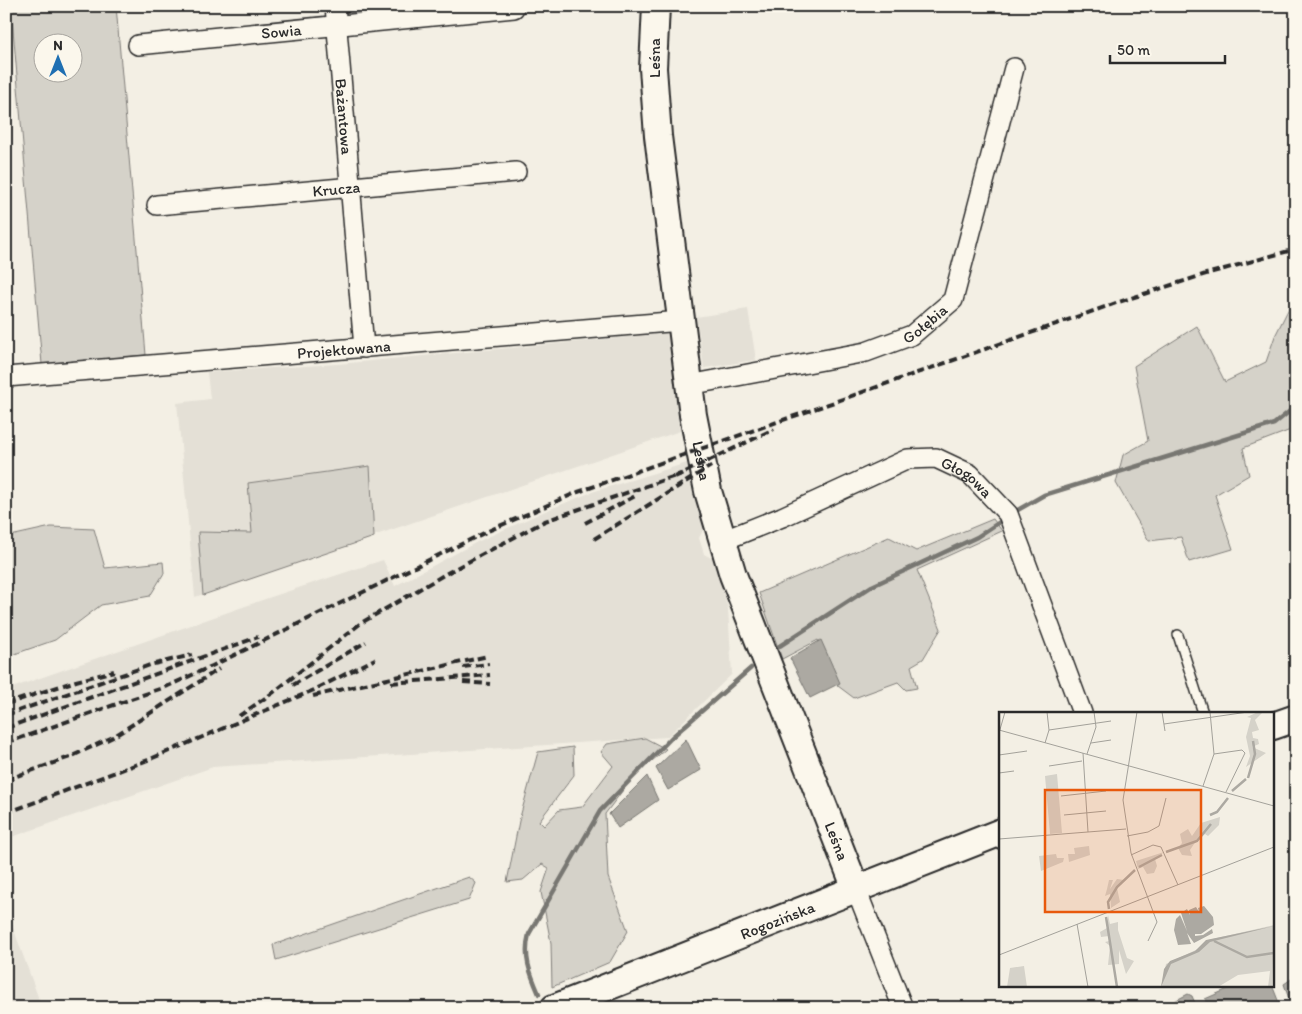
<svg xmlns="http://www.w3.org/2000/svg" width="1302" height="1014" viewBox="0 0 1302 1014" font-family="Itim,sans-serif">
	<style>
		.built { fill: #e4e0d6 }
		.green { fill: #d5d2c9; stroke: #807e7a; fill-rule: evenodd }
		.water { fill: #aca9a2; stroke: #787772 }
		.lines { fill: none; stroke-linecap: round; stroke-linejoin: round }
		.stream { stroke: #787772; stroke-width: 4.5 }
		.lane-casing { stroke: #2b2b2b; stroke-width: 12 }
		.street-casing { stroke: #2b2b2b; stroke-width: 22 }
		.secondary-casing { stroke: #2b2b2b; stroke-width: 30 }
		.lane { stroke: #fbf7ec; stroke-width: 9 }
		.street { stroke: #fbf7ec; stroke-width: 19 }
		.secondary { stroke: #fbf7ec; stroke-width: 26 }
		.rail { stroke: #2b2b2b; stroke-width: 4; stroke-dasharray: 8 4; stroke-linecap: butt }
		.labels { text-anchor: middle; stroke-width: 4; stroke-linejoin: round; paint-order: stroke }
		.street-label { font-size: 16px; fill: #2b2b2b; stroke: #fbf7ec }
		.inset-river { fill: none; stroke: #aca9a2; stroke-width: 2.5 }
		.inset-road { fill: none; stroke: #a3a19a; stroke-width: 1 }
		.view { fill: #e8590c; fill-opacity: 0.15; stroke: #e8590c; stroke-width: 2.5 }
		.inset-edge { fill: none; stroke: #2b2b2b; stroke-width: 2.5 }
	</style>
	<rect width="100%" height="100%" fill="#f3efe4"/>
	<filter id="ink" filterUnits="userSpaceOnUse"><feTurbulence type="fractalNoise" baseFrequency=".02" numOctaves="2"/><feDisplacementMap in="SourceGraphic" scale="10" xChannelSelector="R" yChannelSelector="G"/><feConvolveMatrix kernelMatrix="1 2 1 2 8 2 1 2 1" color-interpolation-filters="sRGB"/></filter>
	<g filter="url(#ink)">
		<!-- built -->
		<g class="built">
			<path d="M748,309L756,360L704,368L696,317Z"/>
			<path d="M669,333L680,431L195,597L177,403L210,399L207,372L338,364Z"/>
			<path d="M687,463L704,528L699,538L704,554L711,558L712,556L728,608L732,674L667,737L213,767L6,839V690L271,597L383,560L395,586L477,542L543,512L592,492Z"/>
			<path d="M6,908L42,1008H6Z"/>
		</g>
		<!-- green -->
		<g class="green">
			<path d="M11,6H116L146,355L42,364ZM72,42V72H42V42Z"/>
			<path d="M1296,294V428L1243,448L1249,475L1215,495L1233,549L1189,562L1181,537L1149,541L1116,483L1123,455L1148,441L1134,366L1197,326L1225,382L1266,362L1275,336Z"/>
			<path d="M370,466L374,537L203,595L198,532L252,533L248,483Z"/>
			<path d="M993,519L1002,531L917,570L941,629L923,659L911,666L917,688L906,690L898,682L854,698L838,686L818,640L782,659L759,593L889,537L916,551Z"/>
			<path d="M51,527L94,529L105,568L163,562L164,573L150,596L101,605L55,640L6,657V537Z"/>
			<path d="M645,738L666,749L632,778L605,814L608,877L628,931L610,962L552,987L551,943L541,892L549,868L542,864L523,880L507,882L519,821L538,752L573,747L574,775L539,821L544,826L559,810L582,807L613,766L601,752L607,744Z"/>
			<path d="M469,877L476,883L469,900L276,960L273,945Z"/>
		</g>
		<!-- water -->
		<g class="water">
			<path d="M821,640L840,683L810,698L790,658Z"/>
			<path d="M686,739L701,770L668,790L656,768Z"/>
			<path d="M647,776L658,800L618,828L609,814Z"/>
			<path d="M1296,976V1008H1292L1284,984Z"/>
			<path d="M1237,985H1272L1281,1008H1209L1205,999Z"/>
			<path d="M1188,994L1192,996L1197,1008H1161Z"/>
		</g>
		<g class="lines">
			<!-- stream -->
			<g class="stream">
				<path d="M1016,511L1044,495L1274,424L1296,406"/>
				<path d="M775,649L872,586L977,537L1001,521"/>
				<path d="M539,994C530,973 523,957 529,934L600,811L672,737L751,668"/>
			</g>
			<!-- lane casing -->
			<g class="lane-casing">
				<g id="lane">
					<path d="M1178,635L1203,713"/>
					<path d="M1290,723L1296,739"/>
				</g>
			</g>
			<!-- street casing -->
			<g class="street-casing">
				<g id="street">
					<path id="s1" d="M335,6L364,348"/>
					<path id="s2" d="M138,45L514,8"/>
					<path id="s3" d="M157,205L516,172"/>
					<path id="s4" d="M6,377L681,321"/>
					<path id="s5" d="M689,385L866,352L912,335L953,300L1014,68"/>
					<path id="s6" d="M722,541L782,517L908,459L936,458L970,474L1008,514L1082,713"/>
					<path d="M856,889L903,1008"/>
				</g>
			</g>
			<!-- secondary casing -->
			<g class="secondary-casing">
				<g id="secondary">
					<path id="s7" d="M656,6L653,68L658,136L693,415L708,491L733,575L856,889"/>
					<path d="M1273,726L1296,718"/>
					<path id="s8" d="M554,1008L1001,832"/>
				</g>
			</g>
			<!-- lane -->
			<use href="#lane" class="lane"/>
			<!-- street -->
			<use href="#street" class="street"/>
			<!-- secondary -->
			<use href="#secondary" class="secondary"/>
			<!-- rail -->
			<g class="rail">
				<path d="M675,477L774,429"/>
				<path d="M585,523L635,496"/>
				<path d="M594,539L711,466"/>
				<path d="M463,667L489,664"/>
				<path d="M463,682L490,684"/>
				<path d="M391,683L490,675"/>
				<path d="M293,685L366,642"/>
				<path d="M313,696L488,656"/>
				<path d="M6,704L76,681L114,671"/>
				<path d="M6,715L150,665L192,655"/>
				<path d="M239,716L274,692L361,623L449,572L545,521L681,474"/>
				<path d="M6,728L258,637"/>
				<path d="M6,743L168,686L212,666L488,531L578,492L1119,302L1206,274L1296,249"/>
				<path d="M6,780L70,757L113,737L219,669"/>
				<path d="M6,813L148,760L314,690L375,659"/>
			</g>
		</g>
	</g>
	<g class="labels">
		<!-- street labels -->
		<g class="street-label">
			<text dy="6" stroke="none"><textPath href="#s2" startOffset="144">Sowia</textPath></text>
			<text transform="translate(654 58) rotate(-90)" y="6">Leśna</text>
			<text dy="6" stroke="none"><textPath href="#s1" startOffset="111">Bażantowa</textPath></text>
			<text dy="6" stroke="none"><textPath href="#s3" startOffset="180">Krucza</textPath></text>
			<text dy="6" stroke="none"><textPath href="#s5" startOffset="246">Gołębia</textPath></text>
			<text dy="6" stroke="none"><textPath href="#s4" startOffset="339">Projektowana</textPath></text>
			<text dy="6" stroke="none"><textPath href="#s7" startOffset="458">Leśna</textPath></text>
			<text dy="6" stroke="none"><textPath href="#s6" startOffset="268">Głogowa</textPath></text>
			<text dy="6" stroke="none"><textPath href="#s7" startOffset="862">Leśna</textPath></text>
			<text dy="6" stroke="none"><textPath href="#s8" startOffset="240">Rogozińska</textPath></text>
		</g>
	</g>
	<!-- overview -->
	<g transform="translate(999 712)">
		<rect width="275" height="275" fill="#f3efe4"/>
		<path d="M259,0H264L256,8L260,18L253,20L254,26L259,27L260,32L253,35L267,41L247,55L251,44L247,25L252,6L248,5ZM58,62L63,121L51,122L46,64ZM221,105L220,113L209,124L206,122L195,132L191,138L193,144L183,143L179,136L183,131L181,122L189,117L193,124L202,111ZM90,134L91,143L70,150L69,142H76L75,136ZM165,140L156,147L158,154L155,161L148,162L144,155L139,157L137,149ZM57,142L58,146H65L64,150L42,159L40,144ZM118,167L125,168L118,176L121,190L112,196L111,182L106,184L108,177L110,168H114L111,177ZM109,203L111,212L119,210V218L128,246L135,249L127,262L120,238V252L109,253L111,234L106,230L110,229V224L102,225L101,220L108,216ZM275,213L273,275H269L271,259L239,263L219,275H162L167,252L201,236L209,228ZM25,254L28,275H8L11,256Z" fill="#d5d2c9"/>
		<path d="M205,194L214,205L215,213L202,222H196V224L204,223L213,217L214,221L195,231L188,221L192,232L179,233L175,218L177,207L181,203L188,219L182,201L188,197L191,203L190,198L197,195L200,200L199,196ZM275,214L211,230L200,240L172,252L162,275L165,257L171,249L196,239L207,228Z" fill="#aca9a2"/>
		<path class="inset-river" d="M249,66L256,42L254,29M233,79L247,67M211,103L218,100L229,86M167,140L198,129L212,112M140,155L163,143M110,197L109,190L118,175L136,158M107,205L118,275M215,229L248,245L275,241"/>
		<path class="inset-road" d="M138,0L124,88L132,141L158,210L149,229M163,0L166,19M165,12L249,0M0,18L275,94M50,18L112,9M0,21L6,0M46,31L50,18L48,0M92,31L112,28M84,41L89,120M88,42L97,15L95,0M215,42L243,38L246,41L227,80M0,43L28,39M50,54L83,49M0,61L15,59M204,74L215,42L211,0M62,84L107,79M65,103L107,99M128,124L149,120L160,114L167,86M0,127L127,117M132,143L154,133L162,135L179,173M78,212L89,275M0,243L275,135"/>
		<path class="view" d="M46,78H202V200H46Z"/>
		<rect width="275" height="275" class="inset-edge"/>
	</g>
	<!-- margin -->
	<rect width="1302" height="1014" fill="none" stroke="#fbf7ec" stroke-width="25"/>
	<rect x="12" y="12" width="1277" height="989" fill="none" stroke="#2b2b2b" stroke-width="2" filter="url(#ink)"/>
	<!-- north arrow -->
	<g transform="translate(58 58)"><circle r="24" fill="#fbf7ec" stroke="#a8a59f"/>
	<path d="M0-4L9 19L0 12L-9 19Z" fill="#1f6fb2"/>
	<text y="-8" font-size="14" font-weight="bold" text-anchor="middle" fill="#2b2b2b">N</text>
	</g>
	<!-- scale -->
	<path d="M1110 55v8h115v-8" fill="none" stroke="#2b2b2b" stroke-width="2.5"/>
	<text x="1117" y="55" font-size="15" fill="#2b2b2b" stroke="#fbf7ec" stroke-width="4" paint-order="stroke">50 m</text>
</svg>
